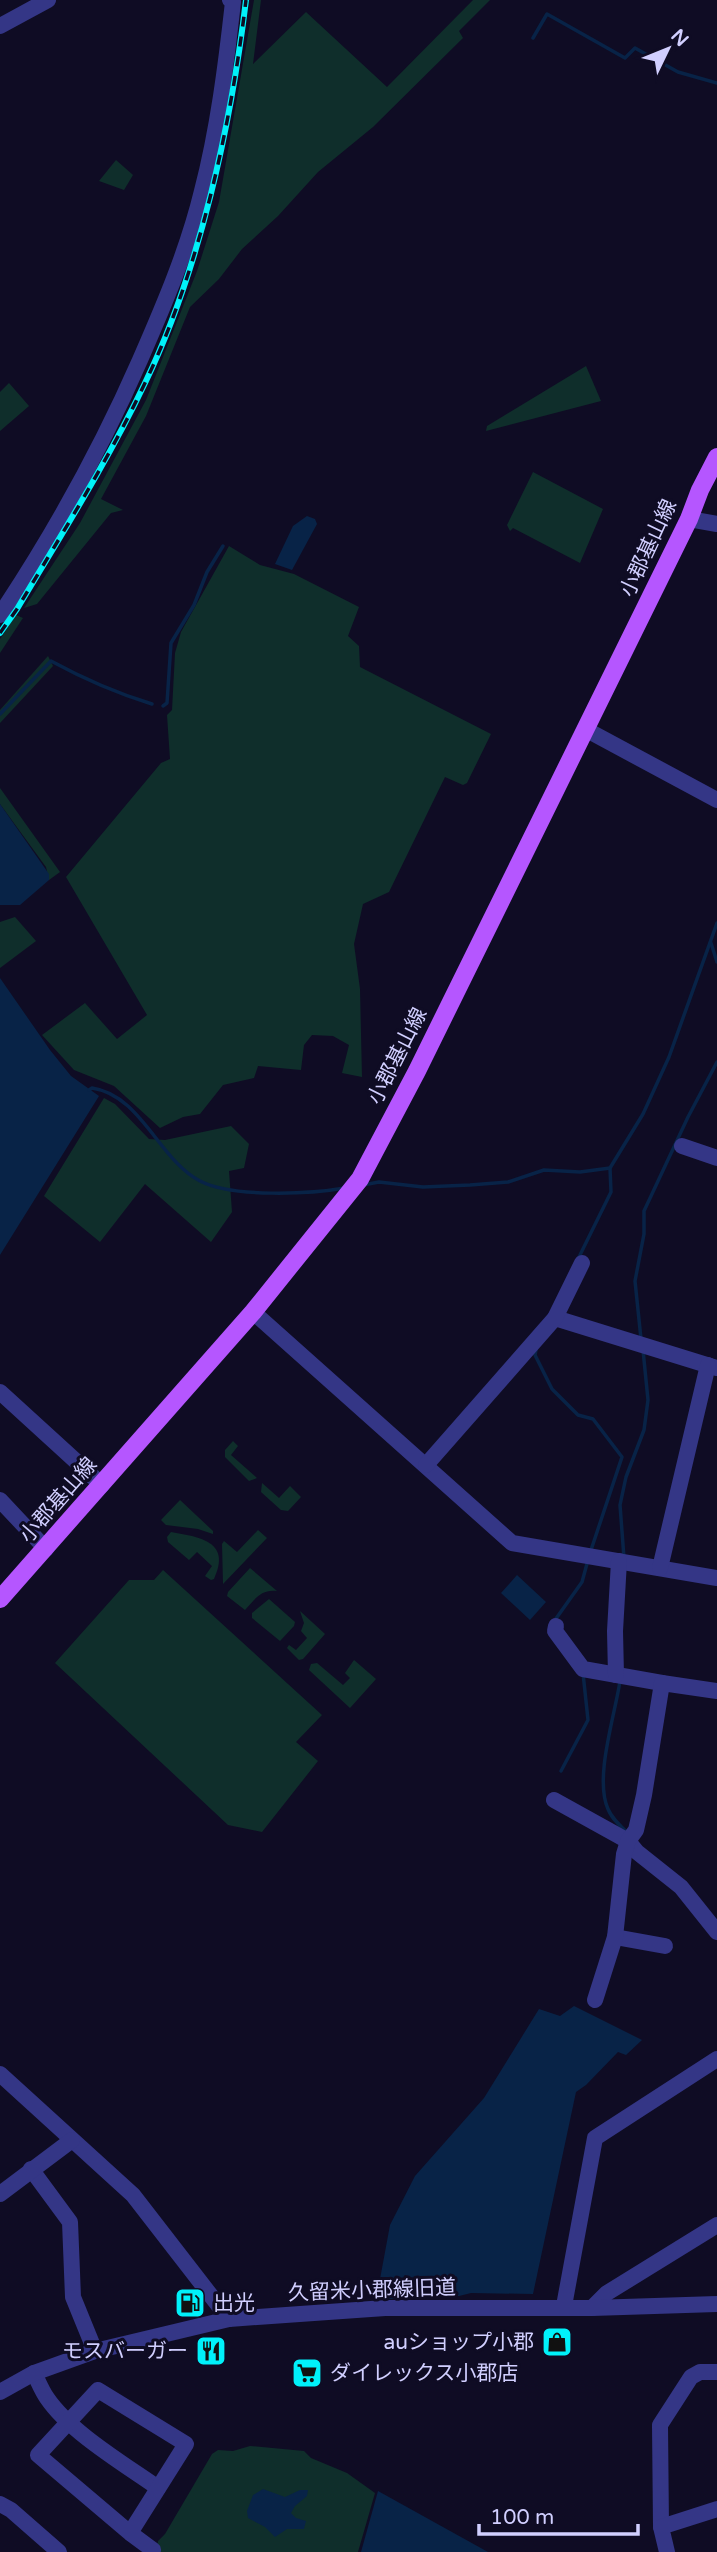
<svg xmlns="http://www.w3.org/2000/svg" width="717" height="2552" viewBox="0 0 717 2552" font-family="'Varela Round','Noto Sans JP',sans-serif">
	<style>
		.green { fill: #0f2e2b }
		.water { fill: #082347 }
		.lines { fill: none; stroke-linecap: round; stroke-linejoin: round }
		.stream { stroke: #082347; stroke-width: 3.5 }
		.minor { stroke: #343686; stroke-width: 16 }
		.major { stroke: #b556ff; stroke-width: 18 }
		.rail-casing { stroke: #00f1fa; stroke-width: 6 }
		.rail { stroke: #0f0c24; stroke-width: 3.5; stroke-dasharray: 10; stroke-linecap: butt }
		.labels { text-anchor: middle; stroke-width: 6; stroke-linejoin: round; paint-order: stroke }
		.street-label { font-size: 21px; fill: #d1cfff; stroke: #0f0c24 }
		.poi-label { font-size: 21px; fill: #d1cfff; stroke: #0f0c24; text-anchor: start }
	</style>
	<rect width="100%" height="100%" fill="#0f0c24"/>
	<!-- green -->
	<g class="green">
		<path d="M254,0H261L253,64L306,12L387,87L473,0H490L459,31L463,38L373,127L318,172L278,216L242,249L219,279L190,307L146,416L101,499L123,510L111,513L37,604L24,608L80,523L146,400L197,271L219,202Z"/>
		<path d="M116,160L133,175L124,190L99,181Z"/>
		<path d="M586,366L601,401L486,431L487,426Z"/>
		<path d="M9,383L29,406L0,431V392Z"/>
		<path d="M533,472L603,509L580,563L513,528L510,531L507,525Z"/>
		<path d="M229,546L260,565L294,574L359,607L348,636L359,646L360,667L491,734L467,783L463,785L445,777L389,892L363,904L354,944L360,989L362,1077L342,1073L349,1045L333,1036L312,1035L304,1045L301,1070L258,1066L254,1078L223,1085L200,1114L183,1117L160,1128L114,1086L74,1070L42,1035L85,1003L117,1039L147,1015L66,877L161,763L170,759L167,715L172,710L175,653L181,632Z"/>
		<path d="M16,615L23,618L0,653V639Z"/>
		<path d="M48,656L53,666L0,723V710Z"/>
		<path d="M0,788L60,872L49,880L46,867L0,804Z"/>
		<path d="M15,917L36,941L0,968V922Z"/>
		<path d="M104,1098L115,1104L149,1139L165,1140L231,1126L249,1144L244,1168L229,1171L232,1212L211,1242L145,1184L100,1242L44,1196Z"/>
		<path d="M233,1441L238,1446L231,1455L257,1478L249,1481L225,1457V1450Z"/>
		<path d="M262,1483L279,1498L290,1486L301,1497L288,1511L281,1510L261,1492Z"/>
		<path d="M180,1500L213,1531V1534L198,1529L166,1525L161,1520Z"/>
		<path d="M258,1530L267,1538L223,1584L222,1544L224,1541L237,1552Z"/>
		<path d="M171,1532C199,1537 232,1541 214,1579L211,1580L205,1576L212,1566L197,1552L189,1560L168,1542L167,1537Z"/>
		<path d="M250,1568L277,1591C261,1589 255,1599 245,1610L227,1596L228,1592Z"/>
		<path d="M163,1570L322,1715L296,1742L318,1761L262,1832L228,1825L55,1663L129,1580H154Z"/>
		<path d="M269,1599L295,1622L294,1626L280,1641L252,1618V1613Z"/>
		<path d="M300,1611L325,1634L303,1659L299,1660L287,1648L289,1645L296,1650L307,1638L301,1631L304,1623Z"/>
		<path d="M354,1660L376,1679L350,1708L309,1670L311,1664L317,1663L343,1685L350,1678L345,1673Z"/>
		<path d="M250,2446L304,2451L311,2458L347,2473L375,2493L358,2552H157L158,2541L165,2534L212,2454L218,2450L233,2451Z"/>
	</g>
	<!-- water -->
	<g class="water">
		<path d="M307,516L315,519L317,524L292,570L275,564L293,526Z"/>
		<path d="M0,804L49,874V880L20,905H0Z"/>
		<path d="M0,978L50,1050L71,1076L99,1096L0,1255Z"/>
		<path d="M517,1575L546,1602L530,1620L501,1593Z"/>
		<path d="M574,2006L642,2040L626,2055L618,2052L586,2085L576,2092L533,2294L471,2293L459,2296L387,2299L378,2290L390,2225L415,2176L484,2098L539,2009L560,2016Z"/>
		<path d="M263,2489L285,2497L300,2490H308L307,2496L295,2506L291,2513L296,2518L306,2521L304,2529H287L275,2537L265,2527L248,2518L247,2511L253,2495Z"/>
		<path d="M378,2491L488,2552H361Z"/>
	</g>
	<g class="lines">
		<!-- stream -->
		<g class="stream">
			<path d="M533,38L547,14L625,58L635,48L678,72L717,83"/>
			<path d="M163,706L167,703L171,643L194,605L207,572L223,546"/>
			<path d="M0,714L51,661C84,679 116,693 152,704"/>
			<path d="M711,943L717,962"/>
			<path d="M89,1090L92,1088C141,1095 159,1160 200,1181C233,1198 310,1194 345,1188"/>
			<path d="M363,1185L379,1182L423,1187L470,1185L508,1182L544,1170L580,1172L610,1168"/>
			<path d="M579,1257L611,1192L610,1168L643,1114L669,1057L717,923"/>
			<path d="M641,1339L635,1281L644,1234V1211L688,1117L717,1062"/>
			<path d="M536,1350L535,1355L552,1389L578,1415L593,1419L622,1457L590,1553"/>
			<path d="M624,1558L620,1505L626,1477L644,1430L648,1400L643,1350"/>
			<path d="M555,1620L582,1582L588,1560"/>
			<path d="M620,1681C615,1715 594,1778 608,1809C612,1819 621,1827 629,1834"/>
			<path d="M561,1771L588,1720L583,1673"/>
		</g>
		<!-- minor -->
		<g class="minor">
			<path d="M0,26L48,0"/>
			<path d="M689,519L717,524"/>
			<path d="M0,615C54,534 101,449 140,360C164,305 188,249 202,191C218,129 226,65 233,2L230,0"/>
			<path d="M585,729L717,800"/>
			<path d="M682,1146L717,1158"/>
			<path d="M253,1312L512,1543L717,1578"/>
			<path d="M555,1318L717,1368"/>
			<path d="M0,1392L102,1485"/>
			<path d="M426,1465L555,1318L582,1263"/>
			<path d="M0,1500L46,1549"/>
			<path d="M660,1568L708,1365"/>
			<path d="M556,1626L555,1631L583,1669L662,1683"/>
			<path d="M616,1675L615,1631L619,1561"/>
			<path d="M554,1800L628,1841L637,1852L681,1887L717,1932"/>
			<path d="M615,1937L665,1946"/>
			<path d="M595,2000L615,1937L624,1854L628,1841L636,1830L644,1795L662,1683L717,1691"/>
			<path d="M0,2074L133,2195L229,2319"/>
			<path d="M31,2169L70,2222L73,2297L95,2351"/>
			<path d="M0,2194L72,2140"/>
			<path d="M564,2306L595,2138L717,2059"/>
			<path d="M592,2308L607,2293L717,2225"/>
			<path d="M34,2373C38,2381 42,2391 47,2398C70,2432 124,2464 158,2488"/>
			<path d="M0,2392L34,2373L95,2351L229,2319L385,2308H592L717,2304"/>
			<path d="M0,2504L11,2510L59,2552"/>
			<path d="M661,2527L660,2425L691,2377L700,2372H717"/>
			<path d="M130,2533L38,2455L98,2390L186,2444L130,2533L153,2550L152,2552"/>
			<path d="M667,2552L661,2527L717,2509"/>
		</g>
		<!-- major -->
		<path class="major" d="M0,1599L253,1312L360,1179L417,1071L689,519L700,490L717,457"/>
		<!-- rail casing -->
		<g class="rail-casing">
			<path id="rail" d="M0,633L17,609C61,535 108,461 145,383C200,269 231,125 246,0"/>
		</g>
		<!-- rail -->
		<use href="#rail" class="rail"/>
	</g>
	<!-- icons -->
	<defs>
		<g id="fuel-square" transform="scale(1.575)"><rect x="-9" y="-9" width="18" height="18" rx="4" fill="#00f1fa" stroke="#0f0c24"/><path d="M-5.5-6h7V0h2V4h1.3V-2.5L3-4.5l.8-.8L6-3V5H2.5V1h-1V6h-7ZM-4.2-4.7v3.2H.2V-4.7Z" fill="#111"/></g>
		<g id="shop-square" transform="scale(1.575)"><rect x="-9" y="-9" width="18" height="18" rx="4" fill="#00f1fa" stroke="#0f0c24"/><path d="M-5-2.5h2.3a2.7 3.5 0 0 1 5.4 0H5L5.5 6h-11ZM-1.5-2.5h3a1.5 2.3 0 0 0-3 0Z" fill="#111"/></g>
		<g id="restaurant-square" transform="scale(1.575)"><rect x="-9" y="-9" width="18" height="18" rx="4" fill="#00f1fa" stroke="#0f0c24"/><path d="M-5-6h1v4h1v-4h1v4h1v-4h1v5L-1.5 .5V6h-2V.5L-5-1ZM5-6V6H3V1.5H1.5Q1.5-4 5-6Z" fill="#111"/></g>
		<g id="supermarket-square" transform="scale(1.575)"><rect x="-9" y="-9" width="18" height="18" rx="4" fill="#00f1fa" stroke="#0f0c24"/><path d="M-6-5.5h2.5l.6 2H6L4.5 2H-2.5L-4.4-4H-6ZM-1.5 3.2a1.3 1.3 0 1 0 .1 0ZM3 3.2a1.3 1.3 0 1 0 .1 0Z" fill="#111"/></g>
	</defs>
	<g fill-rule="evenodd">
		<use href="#fuel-square" x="190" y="2303"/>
		<use href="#shop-square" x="557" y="2342"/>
		<use href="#restaurant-square" x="211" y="2351"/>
		<use href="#supermarket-square" x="307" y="2373"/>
	</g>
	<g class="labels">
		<!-- street labels -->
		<g class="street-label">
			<text transform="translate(648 548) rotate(-65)" y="7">小郡基山線</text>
			<text transform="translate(397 1056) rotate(-63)" y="7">小郡基山線</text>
			<text transform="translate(58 1500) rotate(-49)" y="7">小郡基山線</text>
			<text transform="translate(372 2290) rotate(-2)" y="7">久留米小郡線旧道</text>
		</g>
		<!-- poi labels -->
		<g class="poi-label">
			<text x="213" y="2310">出光</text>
			<text x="534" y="2349" text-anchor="end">auショップ小郡</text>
			<text x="188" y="2358" text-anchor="end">モスバーガー</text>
			<text x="330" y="2380">ダイレックス小郡店</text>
		</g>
	</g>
	<!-- north arrow -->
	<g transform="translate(668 49) rotate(47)" stroke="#0f0c24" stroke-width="5" paint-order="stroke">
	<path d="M0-5L12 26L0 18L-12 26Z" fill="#d1cfff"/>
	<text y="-10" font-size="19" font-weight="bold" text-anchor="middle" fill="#d1cfff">N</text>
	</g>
	<!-- scale -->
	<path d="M479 2524v10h159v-10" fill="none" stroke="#d1cfff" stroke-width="3.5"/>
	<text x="490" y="2524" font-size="21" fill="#d1cfff" stroke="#0f0c24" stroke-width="5" paint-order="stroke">100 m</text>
</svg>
